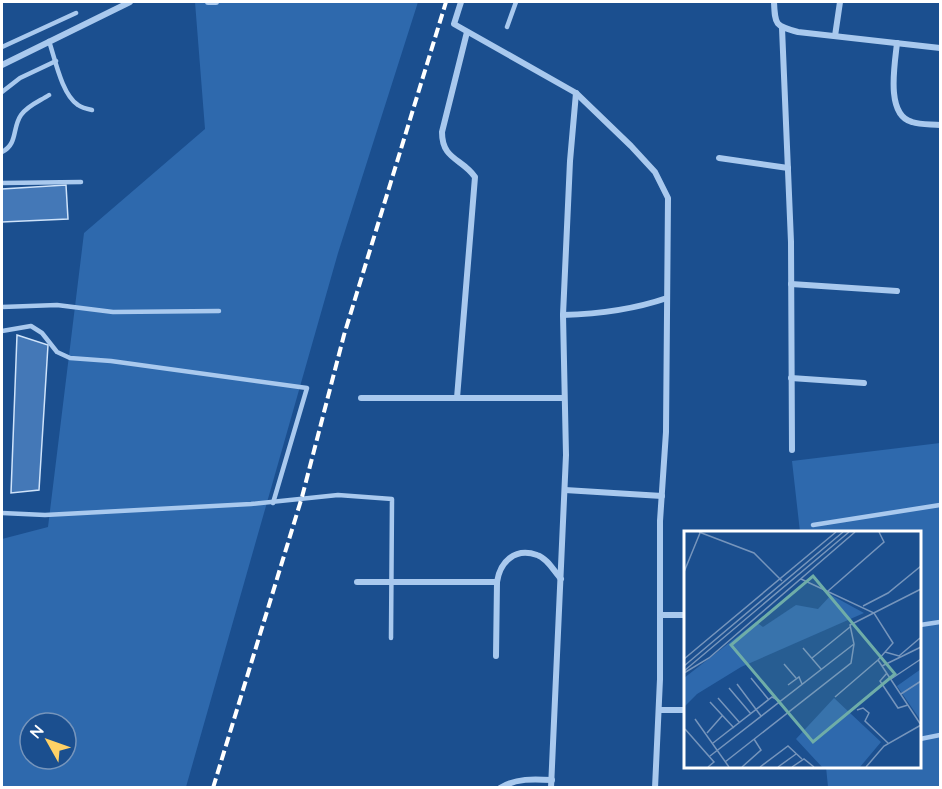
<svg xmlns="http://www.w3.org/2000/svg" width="942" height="789" viewBox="0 0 942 789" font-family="Quicksand,sans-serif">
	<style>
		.green { fill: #2e69ad; fill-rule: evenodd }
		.building { fill: #4478b7; stroke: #cfe3fa; stroke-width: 1.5 }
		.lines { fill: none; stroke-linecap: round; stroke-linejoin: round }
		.lane { stroke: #a9c9ee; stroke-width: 4.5 }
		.street { stroke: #a9c9ee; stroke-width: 6 }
		.rail { stroke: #fff; stroke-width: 4; stroke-dasharray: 10 4.5; stroke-linecap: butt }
		.inset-road { fill: none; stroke: #7695bc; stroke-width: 1.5 }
		.view { fill: #6fada8; fill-opacity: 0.15; stroke: #6fada8; stroke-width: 3 }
		.inset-edge { fill: none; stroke: #fff; stroke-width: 3 }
	</style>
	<rect width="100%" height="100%" fill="#1b4f8f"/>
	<!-- green -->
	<g class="green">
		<path d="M195,2H418L338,253L186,787L2,788V539L48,527L84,233L205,129ZM30,723H66V759H30Z"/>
		<path d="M940,443V787H828L826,767L920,766V532H800L792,461Z"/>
	</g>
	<!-- building -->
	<g class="building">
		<path d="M66,185L68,219L2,222V189Z"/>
		<path d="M17,335L48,345L39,490L11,493Z"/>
	</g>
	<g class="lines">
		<!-- lane -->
		<g class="lane">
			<path d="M507,27L516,2"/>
			<path d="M49,41C55,59 62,95 78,105C82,108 87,109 92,110"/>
			<path d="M2,47L76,13"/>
			<path d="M2,92L20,78L56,61"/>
			<path d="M2,152C18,144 12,128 21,115C28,105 40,101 49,95"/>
			<path d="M2,183L81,182"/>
			<path d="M2,307L57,305L113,312L219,311"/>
			<path d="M2,331L31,326L42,333L57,352L70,358L111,361L307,388L273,503"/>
			<path d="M2,513L45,515L251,504L338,495L392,499L391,638"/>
			<path d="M813,525L940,505"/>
			<path d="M920,625L940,622"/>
			<path d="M920,739L940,735"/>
		</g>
		<!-- street -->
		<g class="street">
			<path d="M208,2H216"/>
			<path d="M461,2L454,24L576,93L631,146L655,172L668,198L666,432L660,521V679L655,788"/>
			<path d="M774,2C775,25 775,26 798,32L940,48"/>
			<path d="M782,28L791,242L792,450"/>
			<path d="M835,36L840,2"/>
			<path d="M897,43C895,63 885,115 912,122C921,125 931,124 940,125"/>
			<path d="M2,65L130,2"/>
			<path d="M719,158L788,168"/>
			<path d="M791,284L897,291"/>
			<path d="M563,315C600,314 632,310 667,298"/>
			<path d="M791,378L864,383"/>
			<path d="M361,398H564"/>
			<path d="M457,398L475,177C462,158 442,160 442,132L467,32"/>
			<path d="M565,490L662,496"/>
			<path d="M357,582H497"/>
			<path d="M660,615H686"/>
			<path d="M496,656L497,582C500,562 515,547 537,555C547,558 554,571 561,579"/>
			<path d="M659,710H686"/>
			<path d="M500,788C516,778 534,779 552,780"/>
			<path d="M551,788L566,455L563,315L570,161L576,93"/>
		</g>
		<!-- rail -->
		<path class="rail" d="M213,788L302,497L344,335L446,2"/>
	</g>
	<!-- overview -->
	<g transform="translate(684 531)">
		<rect width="237" height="237" fill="#1b4f8f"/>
		<path d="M147,64L180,82L57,136L13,163L0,176V147L72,91L79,96L112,74L134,78ZM237,138V190L213,155ZM150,167L197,211L176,236H138L112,208Z" fill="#2e69ad"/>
		<path class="inset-road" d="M15,1L70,22L98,50M0,41L16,2M117,48L190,82L209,112L194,129L237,194M144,60L200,11L195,1M179,75L204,62L237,35M119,117L137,138M201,121L215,125L236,107M128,127L166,96M0,128L152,1M100,133L112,147M0,135L159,1M198,135L237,116M0,140L165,1M0,142L25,127L171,1M203,142L196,150L214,177L224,174M67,147L85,169M207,148L237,128M53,153L77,185M104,154L115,146L118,153M45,157L67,183M217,163L237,150M151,166L194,129M34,167L56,192M26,171L50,197M173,179L179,177L185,182L181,190L204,212M11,188L45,236M1,198L30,231L24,236M23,202L38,185M29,212L88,166L96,170M26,225L170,113M41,231L167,132L170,113L166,94L237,58M58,236L77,219L70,208M76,236L104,215L118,228M94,236L112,223M108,236L120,228L130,236M182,236L200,215L237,194"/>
		<path class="view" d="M129,45L211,143L129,211L47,114Z"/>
		<rect width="237" height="237" class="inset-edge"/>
	</g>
	<!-- border -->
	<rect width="942" height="789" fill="none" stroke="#ffffff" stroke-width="6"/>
	<!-- north arrow -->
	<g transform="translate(48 741) rotate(310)"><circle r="28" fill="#1b4f8f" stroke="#7695bc" stroke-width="1.5"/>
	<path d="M0-4.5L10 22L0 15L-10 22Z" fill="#ffd166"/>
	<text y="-9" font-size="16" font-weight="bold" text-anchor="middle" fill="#ffffff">N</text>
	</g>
</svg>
